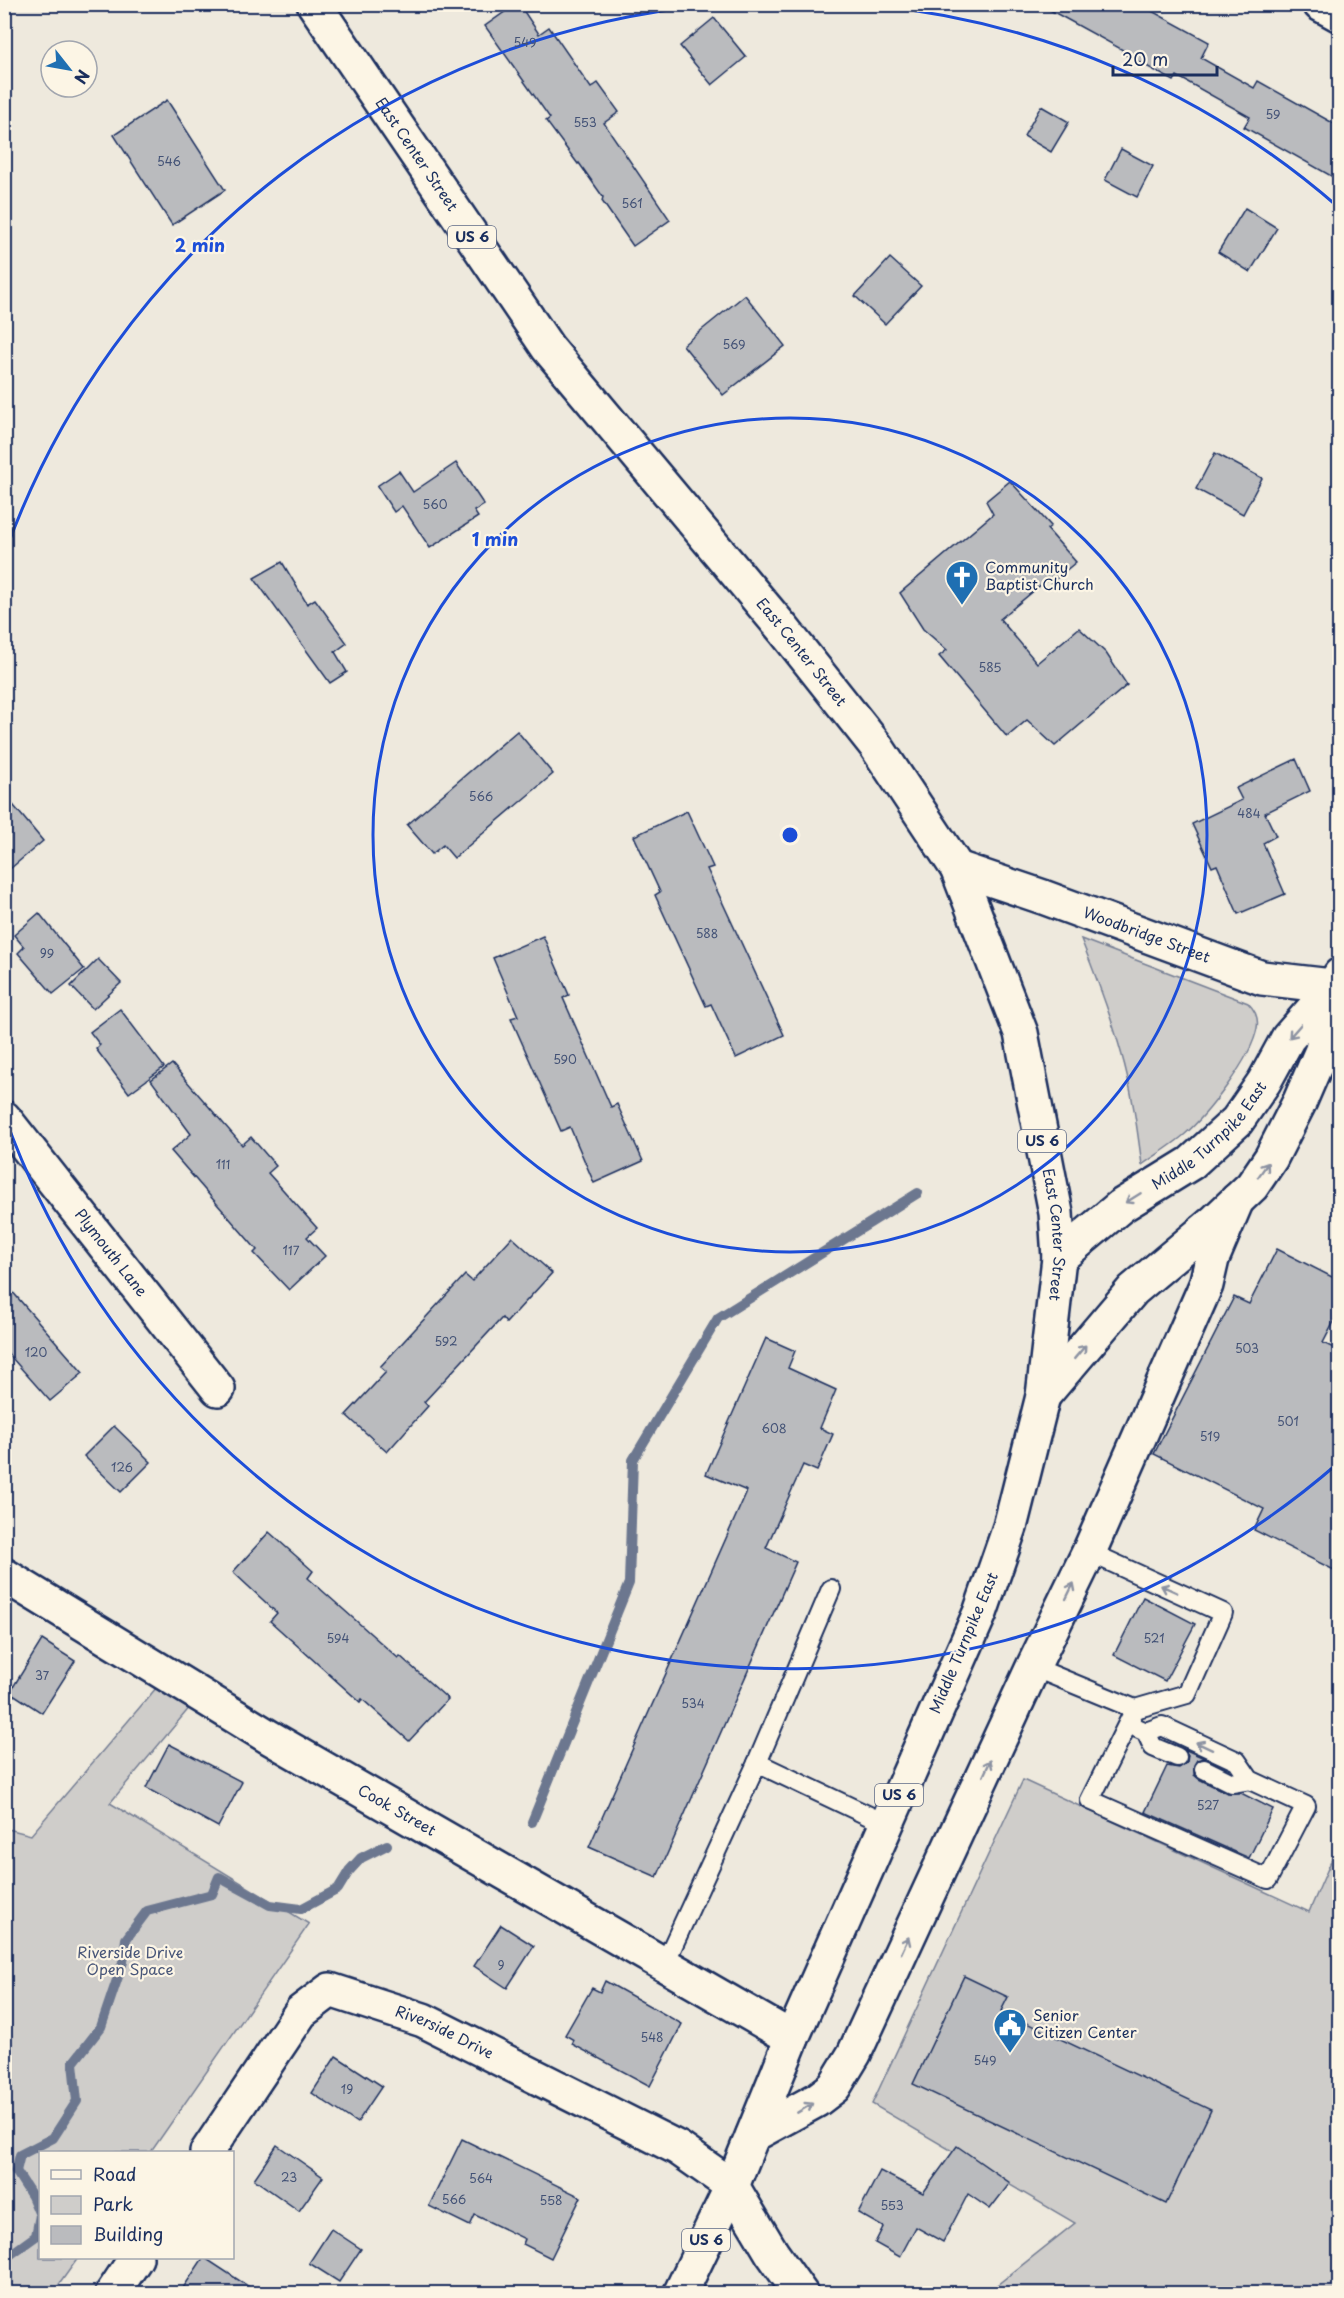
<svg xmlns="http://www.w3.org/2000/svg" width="1344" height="2298" viewBox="0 0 1344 2298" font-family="'Playpen Sans',sans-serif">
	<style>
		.green { fill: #cfcdca; stroke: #757e94; stroke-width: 1.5 }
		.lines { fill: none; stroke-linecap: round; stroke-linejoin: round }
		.stream { stroke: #6c778f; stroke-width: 10 }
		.building { fill: #babbbe; stroke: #1b2f5e; stroke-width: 1.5 }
		.lane-casing { stroke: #1b2f5e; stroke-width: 22 }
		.street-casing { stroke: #1b2f5e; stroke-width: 38 }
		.secondary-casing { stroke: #1b2f5e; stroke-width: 38 }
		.primary-casing { stroke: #1b2f5e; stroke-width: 38 }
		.lane { stroke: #fcf5e5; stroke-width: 18 }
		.street { stroke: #fcf5e5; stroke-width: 33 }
		.secondary { stroke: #fcf5e5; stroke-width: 33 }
		.primary { stroke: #fcf5e5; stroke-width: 33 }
		.oneway { stroke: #8c92a2 }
		.ring { fill: none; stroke: #1d4ed8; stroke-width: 3 }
		.labels { text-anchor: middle; stroke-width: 4.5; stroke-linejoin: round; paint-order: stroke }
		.number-label { font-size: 12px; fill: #435276 }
		.shield { fill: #fcf5e5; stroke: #5e6a86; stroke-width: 1.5 }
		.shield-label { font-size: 14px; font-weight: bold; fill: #1b2f5e }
		.street-label { font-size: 15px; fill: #1b2f5e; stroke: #fcf5e5 }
		.poi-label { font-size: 15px; fill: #1b2f5e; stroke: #fcf5e5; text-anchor: start }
		.park-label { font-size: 15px; fill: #485679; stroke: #fcf5e5 }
		.centre { fill: #1d4ed8; stroke: #fcf5e5; stroke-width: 3 }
		.ring-label { font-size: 18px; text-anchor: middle; font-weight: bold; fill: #1d4ed8; stroke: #fcf5e5; stroke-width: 4.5; stroke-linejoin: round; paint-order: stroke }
	</style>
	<rect width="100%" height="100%" fill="#eee9dd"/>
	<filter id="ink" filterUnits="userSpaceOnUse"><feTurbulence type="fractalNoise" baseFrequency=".0167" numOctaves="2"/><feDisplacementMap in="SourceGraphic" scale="12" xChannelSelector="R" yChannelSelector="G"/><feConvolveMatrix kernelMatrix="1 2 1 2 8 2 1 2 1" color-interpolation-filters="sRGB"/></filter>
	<g filter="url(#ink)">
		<!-- green -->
		<g class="green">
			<path d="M1081,939L1248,1003C1255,1010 1259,1018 1257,1028C1252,1058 1207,1115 1184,1135C1171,1146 1156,1155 1142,1165C1137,1127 1132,1089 1121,1052C1110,1013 1096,976 1081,939Z"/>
			<path d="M163,1680L196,1700L110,1803L309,1924L151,2152H40V2258H78L53,2293H5L4,1828L31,1835Z"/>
			<path d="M1023,1780L1309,1912L1339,1843V2293H987L1075,2223L872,2104Z"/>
		</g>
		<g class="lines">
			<!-- stream -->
			<g class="stream">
				<path d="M532,1822L629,1583L633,1460L718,1318L918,1193"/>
				<path d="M4,2257H7L36,2236L40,2215L32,2196L16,2171L20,2155L53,2138L77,2101L73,2063L101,2027L123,1962L126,1939L147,1911L212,1894L219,1877L270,1905L301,1909L338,1889L349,1871L361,1858L387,1845"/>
			</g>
		</g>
		<!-- building -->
		<g class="building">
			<path d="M516,4H519L539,34L549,27L591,88L598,83L619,112L604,123L670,220L633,246L602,201L603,197L579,163L578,164L546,121L550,118L485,26Z"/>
			<path d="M1039,4H1139L1209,42L1201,58L1254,88L1258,81L1340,127V181L1244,127L1250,117L1177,76L1174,81L1122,53L1123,50Z"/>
			<path d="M714,18L746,57L712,85L680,46Z"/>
			<path d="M167,100L225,190L172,225L114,135Z"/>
			<path d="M1041,106L1069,122L1051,152L1024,136Z"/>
			<path d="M1121,149L1153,166L1137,197L1105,180Z"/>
			<path d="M1245,208L1277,228L1250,272L1218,252Z"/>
			<path d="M890,258L921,286L885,324L855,296Z"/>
			<path d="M745,295L785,346L723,395L683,345Z"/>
			<path d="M1215,453L1262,478L1243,514L1196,489Z"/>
			<path d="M456,463L484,505L474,511L478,517L430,548L402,506L394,512L377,486L399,471L413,492Z"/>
			<path d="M1010,481L1051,526L1047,529L1076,562L1051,583L1048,579L1000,619L1037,663L1079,628L1106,653L1127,685L1055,746L1027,720L1007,737L939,656L947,650L923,629L900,593L993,514L986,501Z"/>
			<path d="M282,562L307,604L315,599L347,643L335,652L347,672L330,683L254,578Z"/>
			<path d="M517,731L553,774L454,858L443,845L432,854L407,825Z"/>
			<path d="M1296,759L1310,791L1265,813L1276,836L1263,843L1285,894L1238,914L1217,865L1212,867L1192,824L1242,800L1236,788Z"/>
			<path d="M4,794L43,841L4,874Z"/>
			<path d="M687,811L713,867L707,869L784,1035L736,1058L711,1004L706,1006L655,895L660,892L634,836Z"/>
			<path d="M39,913L84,969L53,994L18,953L24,947L14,935Z"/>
			<path d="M543,936L569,995L563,998L611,1107L617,1104L643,1161L594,1183L570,1127L561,1131L511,1018L518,1016L493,958Z"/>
			<path d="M98,959L121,983L93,1009L71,986Z"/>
			<path d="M120,1009L164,1067L129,1093L96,1049L100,1045L90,1032Z"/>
			<path d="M172,1064L242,1145L251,1137L276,1166L268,1173L317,1228L307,1237L325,1256L289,1290L254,1253L257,1250L171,1151L191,1134L151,1080Z"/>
			<path d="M512,1237L552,1273L506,1323L502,1318L424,1402L428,1406L387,1452L346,1415L386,1372L380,1367L465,1275L472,1281Z"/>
			<path d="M1277,1249L1340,1281V1310L1323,1343L1340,1351V1573L1254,1530L1264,1509L1154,1454L1234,1297L1249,1304Z"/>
			<path d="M4,1282L83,1373L50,1401L4,1349Z"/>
			<path d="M766,1338L795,1351L788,1368L836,1390L820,1428L833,1434L817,1471L803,1465L766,1548L796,1562L657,1877L589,1847L747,1491L706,1474Z"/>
			<path d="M114,1426L151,1462L121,1492L84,1456Z"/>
			<path d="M269,1532L313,1571L308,1578L398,1658L400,1656L448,1699L409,1741L362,1699L360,1702L270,1621L277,1613L233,1572Z"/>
			<path d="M1143,1597L1195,1624L1165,1681L1114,1655Z"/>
			<path d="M42,1640L75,1661L42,1713L10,1692Z"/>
			<path d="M169,1744L242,1782L218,1827L146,1788Z"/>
			<path d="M1184,1749L1204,1758L1197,1760L1194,1765V1775L1199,1779L1227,1793H1241L1273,1809L1249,1858L1145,1812L1167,1766L1179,1768L1187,1762L1188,1755Z"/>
			<path d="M501,1925L534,1946L507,1988L474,1966Z"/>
			<path d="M964,1976L1008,1997L1001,2011L1211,2110L1166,2204L913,2084Z"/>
			<path d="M605,1981L682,2024L650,2086L572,2044L574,2040L565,2035L592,1988L600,1992Z"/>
			<path d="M336,2056L382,2086L357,2123L312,2093Z"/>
			<path d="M462,2139L581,2197L551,2258L523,2244L525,2239L475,2215L470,2226L429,2206Z"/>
			<path d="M277,2145L323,2177L299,2211L254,2179Z"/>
			<path d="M957,2146L1010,2183L990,2209L968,2194L943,2242L916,2227L900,2257L875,2243L883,2227L858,2213L880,2171L923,2193Z"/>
			<path d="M331,2229L361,2249L339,2282L309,2263Z"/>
			<path d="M203,2258H205L260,2294H179Z"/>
		</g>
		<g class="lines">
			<!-- lane casing -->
			<g class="lane-casing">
				<g id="lane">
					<path d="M831,1589L757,1763L886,1824"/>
					<path d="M1033,1667L1135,1709L1187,1694L1223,1613L1089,1552"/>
					<path d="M1135,1709L1090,1800L1268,1879L1306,1806L1250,1780L1237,1761L1162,1726L1146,1732"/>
					<path d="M1137,1728L1146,1732L1153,1747L1177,1757"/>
					<path d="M1204,1769L1232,1783L1250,1780"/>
					<path d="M664,1965L757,1763"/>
				</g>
			</g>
			<!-- street casing -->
			<g class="street-casing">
				<g id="street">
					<path d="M1320,4L1340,15"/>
					<path id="s1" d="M4,1118L218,1389"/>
					<path id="s2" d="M4,1575L269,1737L792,2038"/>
					<path d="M753,2135L817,2100L834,2087L854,2054L1033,1667L1089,1552L1206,1285L1212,1259L1237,1200"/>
					<path id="s3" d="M207,2152L301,2012L330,1990L423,2020L678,2148L732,2186"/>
					<path d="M112,2294L136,2258"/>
				</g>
			</g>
			<!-- secondary casing -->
			<g class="secondary-casing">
				<g id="secondary">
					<path id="s4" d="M957,868L1043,897L1262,978L1340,987"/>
					<path id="s5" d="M1059,1258L1121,1206L1191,1163L1237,1121L1264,1082L1288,1038L1333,987"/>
					<path d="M1043,1396L1133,1290L1214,1222L1252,1186L1271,1158L1300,1101L1322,1050L1333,987L1340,975"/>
					<path d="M732,2186L772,2253L801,2294"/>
				</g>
			</g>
			<!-- primary casing -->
			<g class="primary-casing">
				<g id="primary">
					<path id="s6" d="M314,4L548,348L784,630L876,746L957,868L1021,1033L1056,1213L1059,1258L1043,1396L1010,1527L980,1613L792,2038L732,2186L680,2294"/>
				</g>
			</g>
			<!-- lane -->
			<use href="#lane" class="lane"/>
			<!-- street -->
			<use href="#street" class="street"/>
			<!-- secondary -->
			<use href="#secondary" class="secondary"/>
			<!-- primary -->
			<use href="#primary" class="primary"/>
		</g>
		<!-- one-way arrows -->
		<defs><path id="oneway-shaft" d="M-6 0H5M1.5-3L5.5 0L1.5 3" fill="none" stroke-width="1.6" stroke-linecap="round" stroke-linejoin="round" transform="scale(1.5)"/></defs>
		<g class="oneway">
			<use href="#oneway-shaft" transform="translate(1295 1031) rotate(131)"/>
			<use href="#oneway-shaft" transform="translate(1263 1170) rotate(-55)"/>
			<use href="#oneway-shaft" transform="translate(1133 1198) rotate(148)"/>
			<use href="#oneway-shaft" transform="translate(1080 1352) rotate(-50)"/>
			<use href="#oneway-shaft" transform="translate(1169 1589) rotate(-156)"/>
			<use href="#oneway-shaft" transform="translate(1070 1591) rotate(-64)"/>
			<use href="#oneway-shaft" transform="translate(1204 1746) rotate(-155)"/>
			<use href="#oneway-shaft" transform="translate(987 1768) rotate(-65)"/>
			<use href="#oneway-shaft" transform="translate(905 1945) rotate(-65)"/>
			<use href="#oneway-shaft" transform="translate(805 2108) rotate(-31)"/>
		</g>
	</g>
	<!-- distance rings -->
	<g class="ring">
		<circle cx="790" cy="835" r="417"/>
		<path d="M1337 1464A834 834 0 0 1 6 1120M6 550A834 834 0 0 1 710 5M870 5A834 834 0 0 1 1337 206"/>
	</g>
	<!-- icons -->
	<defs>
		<g id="church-pin" transform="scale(1.725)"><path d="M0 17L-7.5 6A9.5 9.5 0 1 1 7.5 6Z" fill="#1f6fb2" stroke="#fcf5e5"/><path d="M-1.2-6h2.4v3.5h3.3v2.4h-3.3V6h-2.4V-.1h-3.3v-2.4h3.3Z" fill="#fff"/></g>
		<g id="civic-pin" transform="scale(1.725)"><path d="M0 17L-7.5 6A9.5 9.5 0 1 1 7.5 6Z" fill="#1f6fb2" stroke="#fcf5e5"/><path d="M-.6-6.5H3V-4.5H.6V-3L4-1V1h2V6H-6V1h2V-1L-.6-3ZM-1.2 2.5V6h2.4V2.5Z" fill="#fff"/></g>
	</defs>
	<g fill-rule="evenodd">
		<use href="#church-pin" x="962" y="577"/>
		<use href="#civic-pin" x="1010" y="2025"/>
	</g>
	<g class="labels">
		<!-- number labels -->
		<g class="number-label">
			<text x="525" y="47">549</text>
			<text x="1273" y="119">59</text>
			<text x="585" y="127">553</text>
			<text x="169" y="166">546</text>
			<text x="632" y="208">561</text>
			<text x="734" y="349">569</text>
			<text x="435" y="509">560</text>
			<text x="990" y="672">585</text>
			<text x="481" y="801">566</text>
			<text x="1249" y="818">484</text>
			<text x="707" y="938">588</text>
			<text x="47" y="958">99</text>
			<text x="565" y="1064">590</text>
			<text x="223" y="1169">111</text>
			<text x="291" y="1255">117</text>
			<text x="446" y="1346">592</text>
			<text x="1247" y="1353">503</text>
			<text x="36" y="1357">120</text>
			<text x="1288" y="1426">501</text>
			<text x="774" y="1433">608</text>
			<text x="1210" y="1441">519</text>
			<text x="122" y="1472">126</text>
			<text x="338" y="1643">594</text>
			<text x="1154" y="1643">521</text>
			<text x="42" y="1680">37</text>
			<text x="693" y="1708">534</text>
			<text x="1208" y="1810">527</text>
			<text x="501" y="1970">9</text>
			<text x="652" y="2042">548</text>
			<text x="985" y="2065">549</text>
			<text x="347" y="2094">19</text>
			<text x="289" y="2182">23</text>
			<text x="481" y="2183">564</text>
			<text x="454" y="2204">566</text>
			<text x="551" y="2205">558</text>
			<text x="892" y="2210">553</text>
		</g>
		<!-- shield labels -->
		<g class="shield">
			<rect x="448" y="226" width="48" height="22" rx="4.5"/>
			<rect x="1018" y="1130" width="48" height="22" rx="4.5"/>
			<rect x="875" y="1784" width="48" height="22" rx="4.5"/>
			<rect x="682" y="2229" width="48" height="22" rx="4.5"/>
		</g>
		<g class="shield-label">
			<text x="472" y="242">US 6</text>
			<text x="1042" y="1146">US 6</text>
			<text x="899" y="1800">US 6</text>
			<text x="706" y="2245">US 6</text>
		</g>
		<!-- street labels -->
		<g class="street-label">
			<text dy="5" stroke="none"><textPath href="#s6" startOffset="182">East Center Street</textPath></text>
			<text dy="5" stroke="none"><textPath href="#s6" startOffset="812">East Center Street</textPath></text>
			<text dy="5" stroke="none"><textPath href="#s4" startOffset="201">Woodbridge Street</textPath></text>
			<text dy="5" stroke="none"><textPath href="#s5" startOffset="195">Middle Turnpike East</textPath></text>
			<text dy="5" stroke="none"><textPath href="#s6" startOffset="1460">East Center Street</textPath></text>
			<text dy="5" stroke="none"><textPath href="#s1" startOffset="172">Plymouth Lane</textPath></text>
			<text transform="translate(964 1643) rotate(-67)" y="5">Middle Turnpike East</text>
			<text dy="5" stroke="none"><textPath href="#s2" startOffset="458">Cook Street</textPath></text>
			<text dy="5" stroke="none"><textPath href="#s3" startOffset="327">Riverside Drive</textPath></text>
		</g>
		<!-- poi labels -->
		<g class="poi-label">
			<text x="985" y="573">Community<tspan x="985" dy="17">Baptist Church</tspan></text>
			<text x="1033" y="2021">Senior<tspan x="1033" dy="17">Citizen Center</tspan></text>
		</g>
		<!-- park labels -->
		<g class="park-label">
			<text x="130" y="1958">Riverside Drive<tspan x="130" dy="17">Open Space</tspan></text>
		</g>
	</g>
	<circle cx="790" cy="835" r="9" class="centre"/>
	<g class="ring-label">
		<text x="200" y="252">2 min</text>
		<text x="495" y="546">1 min</text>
	</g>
	<!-- margin -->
	<rect width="1344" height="2298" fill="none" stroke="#fcf5e5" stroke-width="24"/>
	<rect x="12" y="12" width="1320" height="2274" fill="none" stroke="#1b2f5e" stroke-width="2" filter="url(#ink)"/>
	<!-- legend -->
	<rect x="39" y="2151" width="195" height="108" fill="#fcf5e5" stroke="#a2a6af" stroke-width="1.5"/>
	<rect x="51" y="2170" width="30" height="9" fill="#fcf5e5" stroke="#a2a6af" stroke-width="1.5"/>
	<text x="93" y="2181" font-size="18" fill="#1b2f5e">Road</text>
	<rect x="51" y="2196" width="30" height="18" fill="#cfcdca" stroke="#a2a6af" stroke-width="1.5"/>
	<text x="93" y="2211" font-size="18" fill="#1b2f5e">Park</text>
	<rect x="51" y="2226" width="30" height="18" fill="#babbbe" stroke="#a2a6af" stroke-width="1.5"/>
	<text x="93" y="2241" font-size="18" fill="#1b2f5e">Building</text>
	<!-- north arrow -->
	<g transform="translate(69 69) rotate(121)"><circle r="28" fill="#fcf5e5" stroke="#a2a6af" stroke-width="1.5"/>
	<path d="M0-4.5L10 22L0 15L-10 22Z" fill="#1f6fb2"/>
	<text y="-9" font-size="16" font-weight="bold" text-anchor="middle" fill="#1b2f5e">N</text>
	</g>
	<!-- scale -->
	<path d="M1113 66v9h104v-9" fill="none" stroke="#1b2f5e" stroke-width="3"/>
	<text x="1122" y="66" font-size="18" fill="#1b2f5e" stroke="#fcf5e5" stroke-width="4.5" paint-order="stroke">20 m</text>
</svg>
